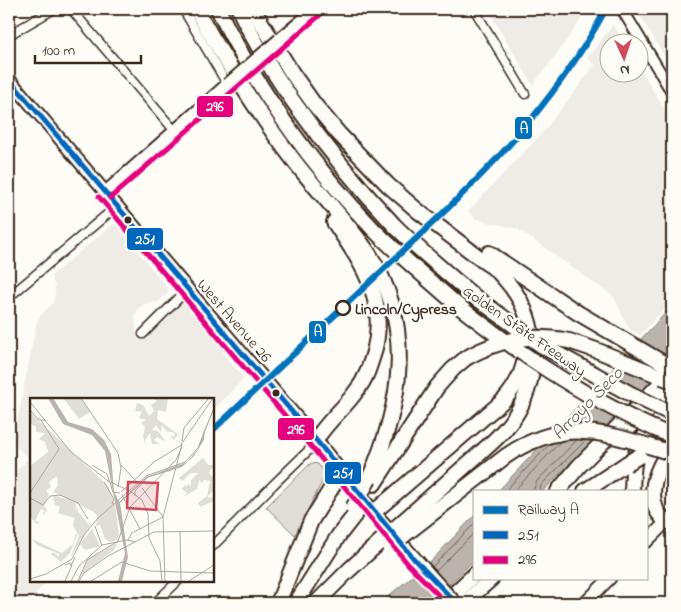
<svg xmlns="http://www.w3.org/2000/svg" width="681" height="612" viewBox="0 0 681 612" font-family="'Indie Flower',sans-serif">
	<style>
		.built { fill: #efece7 }
		.green { fill: #e1ded7; stroke: #8e847a }
		.water { fill: #bbb4ad; stroke: #887d74 }
		.pier { fill: #fdfcf7 }
		.lines { fill: none; stroke-linecap: round; stroke-linejoin: round }
		.shore { stroke: #6e6157; stroke-width: 1 }
		.street-casing { stroke: #3b2a1e; stroke-width: 11 }
		.secondary-casing { stroke: #3b2a1e; stroke-width: 14 }
		.primary-casing { stroke: #3b2a1e; stroke-width: 15 }
		.highway-casing { stroke: #3b2a1e; stroke-width: 18 }
		.street { stroke: #fdfcf7; stroke-width: 8 }
		.secondary { stroke: #fdfcf7; stroke-width: 10 }
		.primary { stroke: #fdfcf7; stroke-width: 11 }
		.highway { stroke: #fdfcf7; stroke-width: 14 }
		.secondary-bridge-casing { stroke: #3b2a1e; stroke-width: 14; stroke-linecap: butt }
		.primary-bridge-casing { stroke: #3b2a1e; stroke-width: 15; stroke-linecap: butt }
		.highway-bridge-casing { stroke: #3b2a1e; stroke-width: 18; stroke-linecap: butt }
		.secondary-bridge { stroke: #fdfcf7; stroke-width: 10 }
		.primary-bridge { stroke: #fdfcf7; stroke-width: 11 }
		.highway-bridge { stroke: #fdfcf7; stroke-width: 14 }
		.bus-1-casing { stroke: #fdfcf7; stroke-width: 9 }
		.bus-2-casing { stroke: #fdfcf7; stroke-width: 9 }
		.bus-1 { stroke: #0065bd; stroke-width: 5 }
		.bus-2 { stroke: #e5007d; stroke-width: 5 }
		.rail-1-casing { stroke: #fdfcf7; stroke-width: 10 }
		.rail-1 { stroke: #0072bc; stroke-width: 6 }
		.bus-dot { fill: #3b2a1e; stroke: #fdfcf7; stroke-width: 2 }
		.stop-dot { fill: #fdfcf7; stroke: #3b2a1e; stroke-width: 2.5 }
		.labels { text-anchor: middle; stroke-width: 5; stroke-linejoin: round; paint-order: stroke }
		.stop-label { font-size: 16px; font-weight: bold; fill: #3b2a1e; stroke: #fdfcf7; text-anchor: start }
		.street-label { font-size: 16px; fill: #3b2a1e; stroke: #fdfcf7 }
		.water-label { font-size: 18px; font-style: italic; fill: #615349; stroke: #fdfcf7 }
		.inset-road { fill: none; stroke: #afa8a0; stroke-width: 1 }
		.view { fill: #d1495b; fill-opacity: 0.15; stroke: #d1495b; stroke-width: 2.5 }
		.inset-edge { fill: none; stroke: #3b2a1e; stroke-width: 2.5 }
		.line-badge { stroke: #fdfcf7; stroke-width: 2 }
		.badge-label { font-size: 14px; text-anchor: middle; font-weight: bold; fill: #fff }
	</style>
	<rect width="100%" height="100%" fill="#fdfcf7"/>
	<filter id="ink" filterUnits="userSpaceOnUse"><feTurbulence type="fractalNoise" baseFrequency=".02" numOctaves="2"/><feDisplacementMap in="SourceGraphic" scale="10" xChannelSelector="R" yChannelSelector="G"/><feConvolveMatrix kernelMatrix="1 2 1 2 8 2 1 2 1" color-interpolation-filters="sRGB"/></filter>
	<g filter="url(#ink)">
		<!-- built -->
		<g class="built">
			<path d="M487,9H587L572,33L533,85Z"/>
			<path d="M636,9H672V69L656,42Z"/>
			<path d="M613,25L624,42H608V72H638L639,67L672,122V301L640,335L629,329L614,297L518,229L476,219L468,211L545,130L595,65L587,58Z"/>
			<path d="M112,225L117,226L167,287L168,293L158,302L146,303L139,308L135,315L136,332L146,339L185,301L226,350L223,353L244,378L213,411L212,400H31V581H48L26,603H9V491L15,472L28,458L13,443L37,321L41,315L52,304L55,296V286L51,276Z"/>
		</g>
		<!-- green -->
		<path class="green" d="M311,463L318,464L326,474L295,535L266,507Z"/>
		<!-- water -->
		<g class="water">
			<path d="M672,306V360L543,491H498Z"/>
			<path d="M475,515V559L431,603H380L433,559Z"/>
		</g>
		<!-- pier -->
		<path class="pier" d="M607,372L632,389L643,393L617,420L580,400Z"/>
		<g class="lines">
			<!-- shore -->
			<g class="shore">
				<path d="M505,491L550,444"/>
				<path d="M514,491L560,442"/>
				<path d="M533,491L537,481L577,440"/>
				<path d="M540,491L541,485L586,440"/>
				<path d="M432,567L475,523"/>
				<path d="M436,571L475,532"/>
			</g>
			<!-- street casing -->
			<g class="street-casing">
				<g id="street">
					<path d="M71,9L174,130"/>
					<path d="M183,9L227,84"/>
					<path d="M474,9L525,94"/>
					<path d="M9,35L54,9"/>
					<path d="M9,297L117,206"/>
					<path d="M143,334L188,289"/>
					<path d="M212,547L273,485L309,450L316,440"/>
					<path d="M155,603L178,581"/>
				</g>
			</g>
			<!-- secondary casing -->
			<g class="secondary-casing">
				<g id="secondary">
					<path d="M622,9L672,92"/>
					<path d="M279,39L315,9"/>
					<path d="M105,192L227,84"/>
				</g>
			</g>
			<!-- primary casing -->
			<g class="primary-casing">
				<g id="primary">
					<path d="M9,79L316,440L374,512L440,586"/>
					<path d="M647,541L666,522"/>
					<path d="M585,603L610,578"/>
				</g>
			</g>
			<!-- highway casing -->
			<g class="highway-casing">
				<g id="highway">
					<path d="M196,9C226,62 258,114 295,162C319,193 347,221 369,254C415,326 402,404 369,479"/>
					<path d="M218,9C257,90 312,165 374,230C400,256 429,280 456,304"/>
					<path d="M239,9C254,42 274,74 295,104C325,146 358,187 394,225C418,249 445,271 471,294"/>
					<path d="M253,9L292,73L314,104L339,134L388,185L418,211L485,262C496,268 504,277 512,288C538,323 540,372 518,411C505,434 482,451 463,468"/>
					<path d="M489,253L578,313L672,368"/>
					<path d="M569,341L596,350L662,377"/>
					<path d="M630,427L672,389"/>
					<path d="M316,440C327,421 345,408 357,390C366,379 370,365 374,352C388,299 362,264 334,222"/>
					<path d="M374,484L437,387L453,369L466,358"/>
					<path d="M558,491L579,466L672,372"/>
					<path d="M585,491L626,464"/>
					<path d="M632,491C634,442 637,442 672,409"/>
					<path d="M374,512L504,400C517,385 523,372 526,353"/>
					<path d="M666,522C663,518 658,514 656,509C647,487 660,463 672,446"/>
					<path d="M278,603L311,521L342,471"/>
					<path d="M296,603L339,535L357,512"/>
					<path d="M316,603L349,570L382,540"/>
					<path d="M444,603L475,574"/>
					<path d="M464,603L492,578"/>
				</g>
			</g>
			<!-- street -->
			<use href="#street" class="street"/>
			<!-- secondary -->
			<use href="#secondary" class="secondary"/>
			<!-- primary -->
			<use href="#primary" class="primary"/>
			<!-- highway -->
			<use href="#highway" class="highway"/>
			<!-- secondary-bridge casing -->
			<g class="secondary-bridge-casing">
				<path id="secondary-bridge" d="M227,84L279,39"/>
			</g>
			<!-- primary-bridge casing -->
			<g class="primary-bridge-casing">
				<path id="primary-bridge" d="M440,586L456,603"/>
			</g>
			<!-- highway-bridge casing -->
			<g class="highway-bridge-casing">
				<g id="highway-bridge">
					<path d="M471,294L541,345L629,393L672,414"/>
					<path d="M456,304C523,357 594,404 672,436"/>
					<path d="M466,358C501,338 530,334 569,341"/>
					<path d="M662,377L672,381"/>
					<path d="M626,464L639,456"/>
					<path d="M353,508L369,479"/>
					<path d="M382,540L463,468"/>
					<path d="M389,547L506,456C567,415 608,434 672,453"/>
				</g>
			</g>
			<!-- secondary-bridge -->
			<use href="#secondary-bridge" class="secondary-bridge"/>
			<!-- primary-bridge -->
			<use href="#primary-bridge" class="primary-bridge"/>
			<!-- highway-bridge -->
			<use href="#highway-bridge" class="highway-bridge"/>
			<!-- bus-1 casing -->
			<g class="bus-1-casing">
				<path id="bus-1" d="M9,79L316,440L414,559L456,603"/>
			</g>
			<!-- bus-2 casing -->
			<g class="bus-2-casing">
				<g id="bus-2">
					<path d="M99,197L310,445L408,564L446,603"/>
					<path d="M110,198L320,15"/>
				</g>
			</g>
			<!-- bus-1 -->
			<use href="#bus-1" class="bus-1"/>
			<!-- bus-2 -->
			<use href="#bus-2" class="bus-2"/>
			<!-- rail-1 casing -->
			<g class="rail-1-casing">
				<path id="rail-1" d="M212,431C270,376 328,322 386,267C473,185 548,116 606,9"/>
			</g>
			<!-- rail-1 -->
			<use href="#rail-1" class="rail-1"/>
		</g>
	</g>
	<!-- markers -->
	<g class="bus-dot">
		<circle cx="128" cy="220" r="4.5"/>
		<circle cx="276" cy="393" r="4.5"/>
	</g>
	<circle class="stop-dot" cx="343" cy="308" r="7"/>
	<g class="labels">
		<!-- stop labels -->
		<g class="stop-label">
			<text x="355" y="314">Lincoln/Cypress</text>
		</g>
		<!-- street labels -->
		<g class="street-label">
			<text transform="translate(235 320) rotate(49)" y="6">West Avenue 26</text>
			<text transform="translate(525 330) rotate(35)" y="6">Golden State Freeway</text>
		</g>
		<!-- water labels -->
		<g class="water-label">
			<text transform="translate(587 403) rotate(-46)" y="6">Arroyo Seco</text>
		</g>
	</g>
	<!-- overview -->
	<g transform="translate(30 398)">
		<rect width="184" height="184" fill="#fdfcf7"/>
		<path d="M50,0L60,14L49,21L34,1ZM123,0H138L136,14L128,12L127,21L148,36L144,42L140,38L144,39L145,35L136,33L132,27L131,34L126,27L122,32L128,33L136,44L127,39L124,42L129,46H122L120,35L115,42L116,48L113,39L115,29L111,25L116,22L109,20L112,14L105,13L107,5L104,4L113,7L119,18L124,13L121,7L127,3ZM0,14L78,88L85,106L89,137L87,142L80,144L75,141L70,127L66,128L67,118L64,114L23,94L28,87L27,78L19,84L21,89L16,93L19,96L14,108L17,112L13,118L14,112L11,111L5,123L10,124L7,126L0,119V68L18,54L15,44L9,41L15,35L6,34V29L0,25ZM173,60L178,67H184L179,75L184,80V92L177,99L184,100V103L170,109L168,105L177,98L180,83L174,82L172,85L169,82L167,91L153,99L157,95L152,91L155,87L156,89L158,86L161,88V82L168,75H161L152,83L149,80ZM23,97L46,104L45,120L28,115L30,109L25,107L23,98L18,100ZM47,107L48,114L60,128L40,160L49,138L43,128ZM62,131L70,148L55,152L50,146ZM46,135L47,137L46,140L40,155L31,164L21,156L23,154L29,159V156L7,147L2,141L32,155L43,146ZM88,144L84,152L50,178L58,161Z" fill="#e1ded7"/>
		<path d="M18,0H23L38,24L62,31L74,42L81,56L84,93L89,104L116,79L157,64L168,51L175,29L184,12L175,30L174,42L164,58L152,69L117,80L90,105L98,159L92,183H88L95,155L75,53L62,37L33,26Z" fill="#bbb4ad"/>
		<path class="inset-road" d="M51,0L88,55L91,70L88,89M0,4L41,54L78,83L100,93L112,102L118,116L119,140L130,163L132,183M0,12L8,21L16,23M152,43L154,30L179,0M62,67L77,76L83,94L90,95M91,67L107,84M74,84L84,101L82,106M112,90L133,119M91,94L124,64L150,48L183,0M0,95L29,51L11,22M92,97L110,131M105,98V93L118,79M0,100L13,107L20,98L30,97L48,105L58,121M65,128L72,148M150,134L151,183M98,142L102,135L133,119M35,167L40,165L41,168L45,159M0,181L16,176L42,161L54,137L68,120L116,78L155,64L168,50L184,10M35,183L42,167M41,183L49,168L72,147L97,142L105,144M48,183L57,162L88,143L100,109L146,62L152,49M49,183L54,175L78,158L124,134L184,133M61,183L92,164L120,173L184,175M135,183L133,119L152,46M159,183L184,167"/>
		<path class="view" d="M98,84L128,85L126,112L97,110Z"/>
		<rect width="184" height="184" class="inset-edge"/>
	</g>
	<g class="line-badge">
		<rect x="196" y="95" width="38" height="23" rx="5" fill="#e5007d"/>
		<rect x="514" y="116" width="19" height="24" rx="5" fill="#0072bc"/>
		<rect x="126" y="227" width="38" height="24" rx="5" fill="#0065bd"/>
		<rect x="308" y="320" width="19" height="24" rx="5" fill="#0072bc"/>
		<rect x="277" y="417" width="38" height="24" rx="5" fill="#e5007d"/>
		<rect x="324" y="461" width="38" height="24" rx="5" fill="#0065bd"/>
	</g>
	<g class="badge-label">
		<text x="215" y="111">296</text>
		<text x="524" y="133">A</text>
		<text x="145" y="244">251</text>
		<text x="318" y="336">A</text>
		<text x="296" y="434">296</text>
		<text x="343" y="478">251</text>
	</g>
	<!-- margin -->
	<rect width="681" height="612" fill="none" stroke="#fdfcf7" stroke-width="30"/>
	<rect x="15" y="15" width="651" height="582" fill="none" stroke="#3b2a1e" stroke-width="2" filter="url(#ink)"/>
	<!-- legend -->
	<rect x="473" y="490" width="175" height="90" fill="#fdfcf7" stroke="#afa8a0"/>
	<rect x="483" y="506" width="25" height="8" fill="#0072bc" stroke="#afa8a0"/>
	<text x="518" y="514" font-size="15" fill="#3b2a1e">Railway A</text>
	<rect x="483" y="531" width="25" height="8" fill="#0065bd" stroke="#afa8a0"/>
	<text x="518" y="540" font-size="15" fill="#3b2a1e">251</text>
	<rect x="483" y="556" width="25" height="8" fill="#e5007d" stroke="#afa8a0"/>
	<text x="518" y="564" font-size="15" fill="#3b2a1e">296</text>
	<!-- north arrow -->
	<g transform="translate(624 58) rotate(177)"><circle r="24" fill="#fdfcf7" stroke="#afa8a0"/>
	<path d="M0-4L9 19L0 12L-9 19Z" fill="#d1495b"/>
	<text y="-8" font-size="14" font-weight="bold" text-anchor="middle" fill="#3b2a1e">N</text>
	</g>
	<!-- scale -->
	<path d="M35 55v8h106v-8" fill="none" stroke="#3b2a1e" stroke-width="2.5"/>
	<text x="42" y="55" font-size="15" fill="#3b2a1e" stroke="#fdfcf7" stroke-width="4" paint-order="stroke">100 m</text>
</svg>
